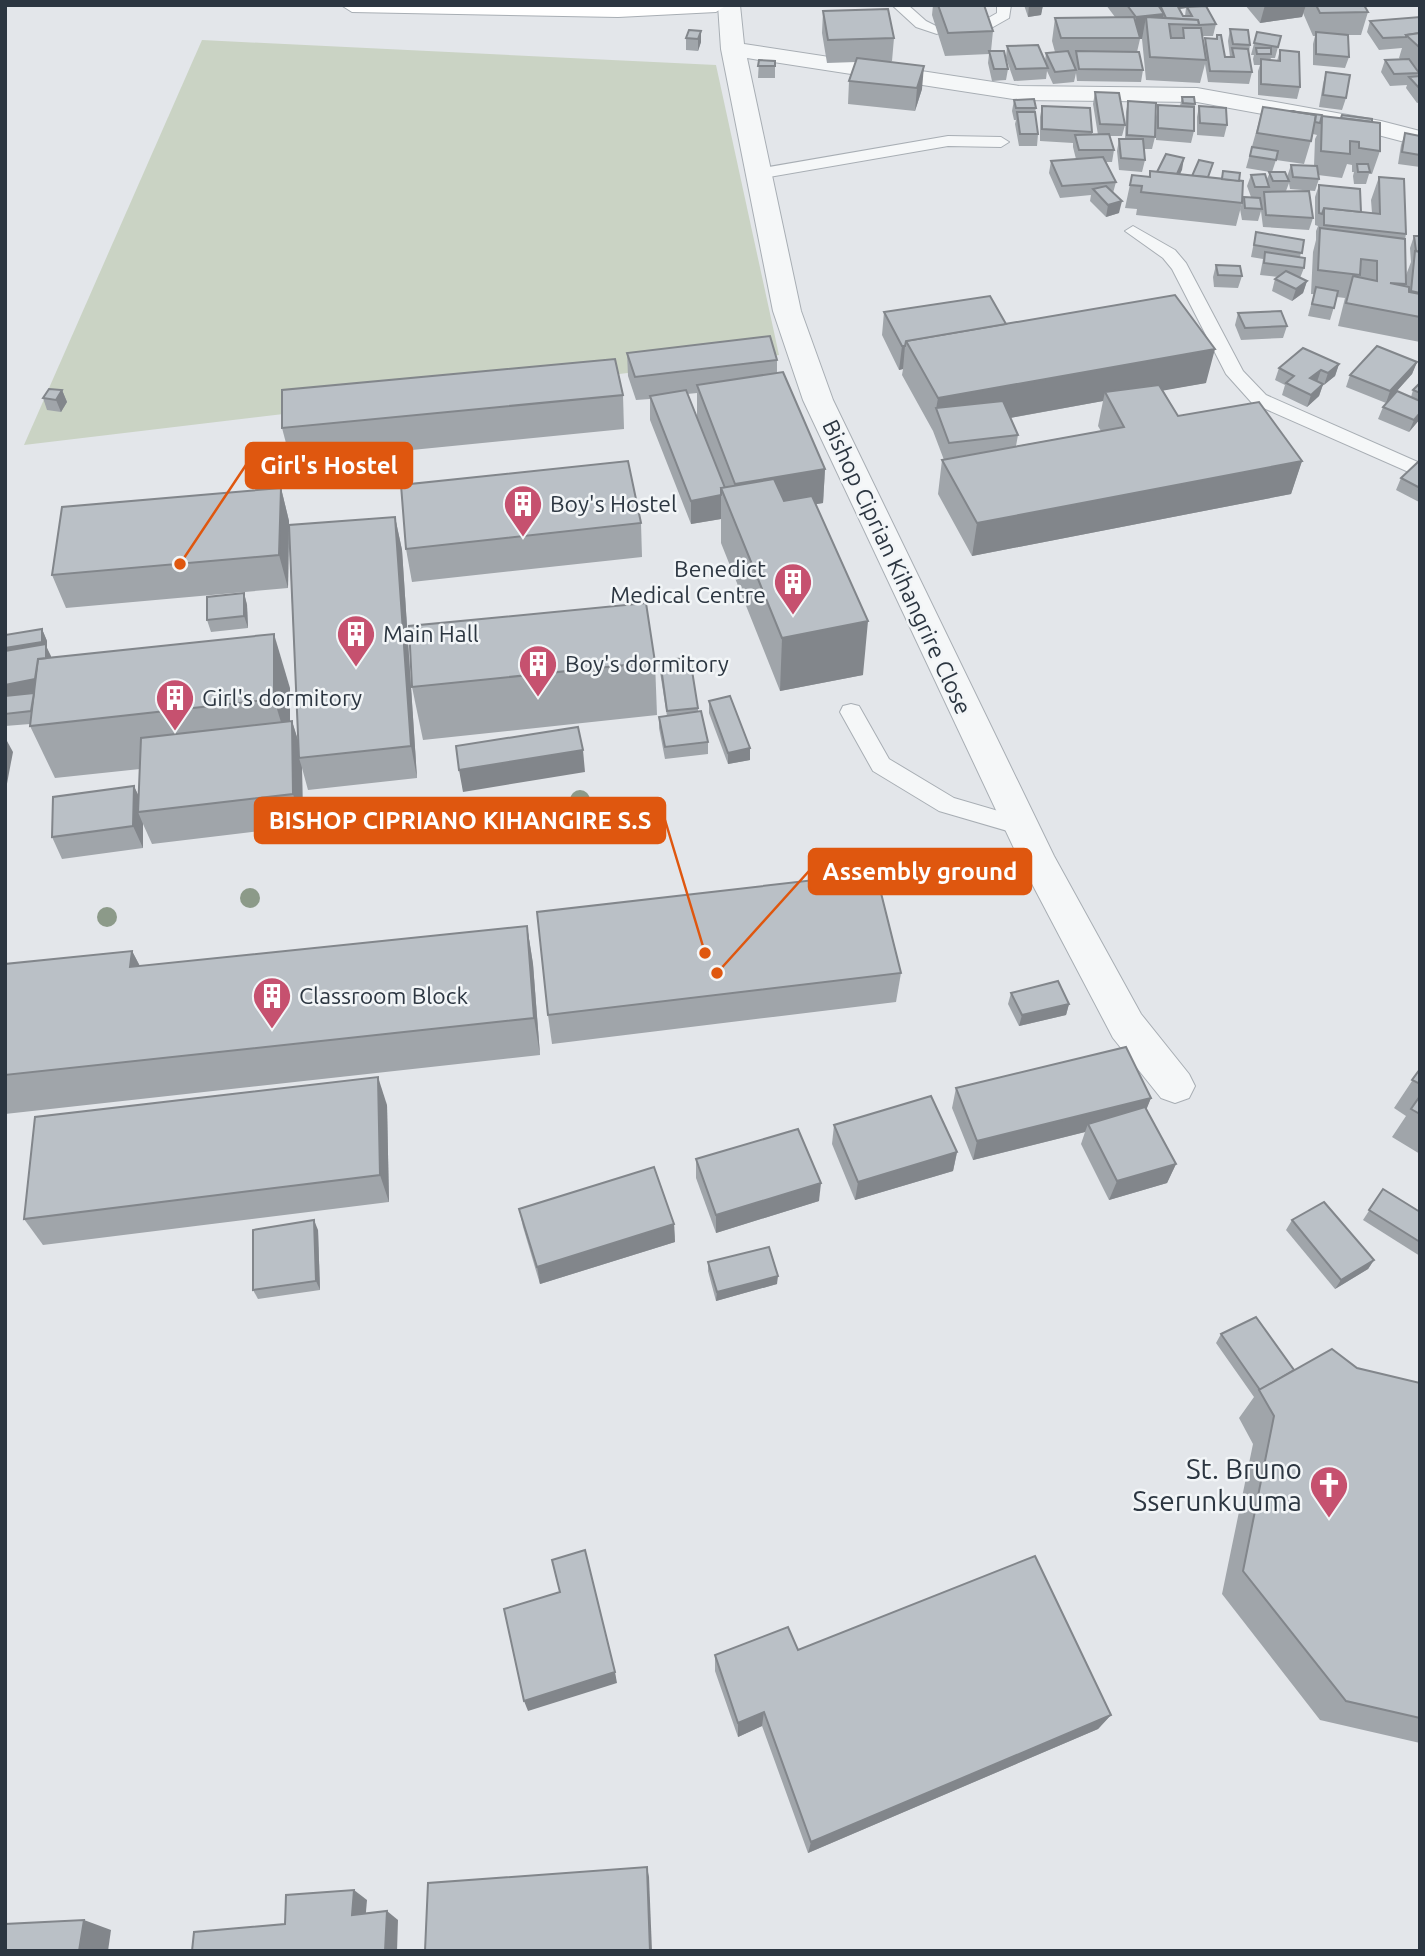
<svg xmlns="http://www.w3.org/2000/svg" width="1425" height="1956" viewBox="0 0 1425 1956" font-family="Ubuntu,sans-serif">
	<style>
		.green { fill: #cad3c4 }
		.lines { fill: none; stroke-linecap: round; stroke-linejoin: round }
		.service-casing { stroke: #a8aeb4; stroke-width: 2 }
		.minor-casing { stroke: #a8aeb4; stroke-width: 2 }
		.secondary-casing { stroke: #a8aeb4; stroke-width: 2 }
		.service { fill: #f5f7f8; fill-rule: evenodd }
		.minor { fill: #f5f7f8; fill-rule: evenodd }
		.secondary { fill: #fff; fill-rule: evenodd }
		.tree { fill: #8c9a89 }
		.wall { fill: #a0a5aa; fill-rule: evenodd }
		.shaded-wall { fill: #82868b }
		.building { fill: #bac0c6; stroke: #82868b; stroke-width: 2 }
		.labels { text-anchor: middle; stroke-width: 5; stroke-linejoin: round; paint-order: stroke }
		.poi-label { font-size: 23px; fill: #2c3641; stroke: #f2f5f7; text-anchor: start }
		.street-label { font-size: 23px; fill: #2c3641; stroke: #f2f5f7 }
		.near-poi-label { font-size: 28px; fill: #2c3641; stroke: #f2f5f7; text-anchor: end }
		.leader { fill: none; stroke: #df570f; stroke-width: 2.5 }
		.callout-dot { fill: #df570f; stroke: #f2f5f7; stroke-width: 2.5 }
		.callout { fill: #df570f; stroke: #df570f; stroke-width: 2.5 }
		.callout-label { font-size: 24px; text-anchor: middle; font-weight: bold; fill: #fff }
	</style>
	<rect width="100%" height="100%" fill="#e3e6ea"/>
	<!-- green -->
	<path class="green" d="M202,40L716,65L779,355L24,445Z"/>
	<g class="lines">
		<!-- service casing -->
		<g class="service-casing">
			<g id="service">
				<path d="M892,5H908L926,21L944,30L937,34L916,27Z"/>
				<path d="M997,5H1011L1009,18L986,31H976V25L997,13Z"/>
				<path d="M948,136L1001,137L1009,142L1001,147L948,146L757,179L749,174L757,169Z"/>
				<path d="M1133,226L1175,250L1186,263L1243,371L1266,395L1420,463V477L1252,403L1226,374L1172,269L1163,258L1125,231Z"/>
				<path d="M851,704L859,706L889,759L954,798L1029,820L1032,826L1029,832L1021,835L939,811L873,771L840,712L843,706Z"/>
			</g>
		</g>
		<!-- minor casing -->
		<g class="minor-casing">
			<path id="minor" d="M718,5H740L744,44L1019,86L1197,88L1381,121L1420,131V146L1378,135L1197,102L1019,100L747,58L801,311L833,400L1054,856L1141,1014L1189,1074L1195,1086L1189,1098L1175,1103L1161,1098L1113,1038L1019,859L803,400L773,311L721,49Z"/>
		</g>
		<!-- secondary casing -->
		<g class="secondary-casing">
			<path id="secondary" d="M341,5H727L716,12L618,17L352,12Z"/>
		</g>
		<!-- service -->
		<use href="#service" class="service"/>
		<!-- minor -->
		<use href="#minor" class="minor"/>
		<!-- secondary -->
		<use href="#secondary" class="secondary"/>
	</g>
	<!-- trees -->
	<g class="tree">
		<circle cx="580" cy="800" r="10"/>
		<circle cx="250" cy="898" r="10"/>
		<circle cx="107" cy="917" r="10"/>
	</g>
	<!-- wall -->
	<g class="wall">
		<path d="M933,5H984L993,31L991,51L1008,69L1006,80L992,81L988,63L989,54L945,56L932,15Z"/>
		<path d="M1024,5H1043L1041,15L1028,17Z"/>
		<path d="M1106,5H1198L1216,24L1213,36H1202L1204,46L1205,38L1216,39L1217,35L1225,57H1230L1228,41L1230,29L1250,45L1249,52L1252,72L1249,84L1208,82L1205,64L1200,83L1146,80L1142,39H1140L1137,52L1143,70L1141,82L1077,81L1076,73L1074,82L1053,84L1047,71L1046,79L1014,81L1006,58L1007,46L1045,61L1046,53L1055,52L1052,41L1055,18L1115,17ZM1186,8L1185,16H1183L1180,9Z"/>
		<path d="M1245,5H1364L1368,12L1361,35H1348L1349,57L1345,68L1313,65V44L1315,36H1313L1303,13L1302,17L1260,23Z"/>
		<path d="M823,11L894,38L892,61H883L922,89L915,111L848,104L849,81L856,62L827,63L822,33Z"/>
		<path d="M1420,17V102L1417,103L1406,88L1407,85L1390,86L1381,72L1385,60L1400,59L1399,58L1402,48L1379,50L1367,32L1370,21Z"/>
		<path d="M701,31V42L698,51L686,50V38Z"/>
		<path d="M1257,32L1281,36L1275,58H1271L1270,60L1277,61L1280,50L1300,87L1297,99L1258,95V71L1260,65H1254L1253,59L1254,55H1251Z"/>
		<path d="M759,60L775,61V78H758Z"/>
		<path d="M1326,72L1346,98L1342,110L1319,107L1323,84Z"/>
		<path d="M1095,92L1125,125L1122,136H1110L1114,150L1112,162H1106L1116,182L1113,193L1119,213L1106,217L1090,201L1091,195L1060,198L1049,173L1051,161L1076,159L1073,147V143L1040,141V117L1042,106L1092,132V135H1098L1093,104Z"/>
		<path d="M1182,97L1195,104L1194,131L1191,143L1156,140V117L1158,105L1180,106Z"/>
		<path d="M1014,100L1036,108L1035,112L1038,134L1037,146H1019L1015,124L1016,120H1014L1012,111Z"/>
		<path d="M1128,101L1155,137L1152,149H1144L1145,160L1142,172L1119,170L1117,151L1119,139H1125L1126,112Z"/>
		<path d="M1199,106L1227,125L1224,137L1197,135V117Z"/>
		<path d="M1263,107L1321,118L1372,122L1380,151L1372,174H1369L1366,184H1354L1353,176L1354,172H1352V165L1347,164L1342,178L1318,175L1319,179L1315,191L1290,189L1289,183L1286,191L1313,218L1309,230L1263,227L1261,211L1258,221L1242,220L1240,209L1244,197H1251L1247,186L1251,175L1267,179L1270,172L1246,168ZM1313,134L1317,135L1315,139L1314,166L1291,165L1287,177L1272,172L1276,160L1304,164Z"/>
		<path d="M1405,133L1420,136V167L1398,164L1401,145Z"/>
		<path d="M1184,158L1180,174L1221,179L1223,171L1239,181L1242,203L1236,226L1136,215L1137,209L1125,208L1132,175L1149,177Z"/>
		<path d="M1379,177L1406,234L1405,239L1406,282V275L1411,262L1410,248L1414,236H1420V342L1338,326L1345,298L1337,297L1330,320L1308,316L1314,294H1311L1313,252L1316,240V231L1318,226L1315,225V197L1319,185L1361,212L1372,213L1371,200Z"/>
		<path d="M1256,232L1304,240L1300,257L1304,268L1300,278L1307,281L1303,293L1292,301L1272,291L1275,279L1278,277L1260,275L1263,259L1251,257Z"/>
		<path d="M1216,265L1242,276L1238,288L1214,287L1213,277Z"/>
		<path d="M884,312L1006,324L1206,383L1163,390L1178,416L1302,461L1291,494L972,556L938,494L942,460H944L933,431L902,375L903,369L899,370L882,335ZM1103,401L1098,426L1101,431L1016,446L1018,435L1010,418Z"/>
		<path d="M1238,313L1287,326L1283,338L1241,340L1235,325Z"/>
		<path d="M627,353L777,360V372L825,469L823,503L816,504L863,675L780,691L721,543V519L691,524L650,420V399L636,400L628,376ZM697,393V419L687,394Z"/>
		<path d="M1417,362L1412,374L1386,403L1346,387L1350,375Z"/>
		<path d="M1339,364L1335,376L1323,385L1319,396L1307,407L1282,395L1285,385L1275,380L1279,368Z"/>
		<path d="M1420,383V419L1409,432L1378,419L1383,407L1411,397L1413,390Z"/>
		<path d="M62,390L67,402L61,412L47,410L43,398Z"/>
		<path d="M623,395L624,429L291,462L282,428Z"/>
		<path d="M1420,463V501L1419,502L1396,490L1401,478Z"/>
		<path d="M281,488L289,521V525L395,517L402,550L417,778L308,790L302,768L303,826L152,844L143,824V848L62,859L52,837L134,786L139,797L140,769L55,778L30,726V724L5,726V635L42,629L47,641V648L51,658L290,688V721H292L298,741L289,536L288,588L66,608L52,575Z"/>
		<path d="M641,523L642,557L412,582L406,549Z"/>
		<path d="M244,593L247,605L248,628L211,632L207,620Z"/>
		<path d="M660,660L698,708V712L708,742V754L665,759L659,728V717L667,716L660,672Z"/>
		<path d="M655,662L657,715L423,740L412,687Z"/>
		<path d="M709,701L750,760L728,764L709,713Z"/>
		<path d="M527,926L533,964L540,1055L5,1114V964L132,951L140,966Z"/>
		<path d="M901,973L896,1002L552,1044L548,1015Z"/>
		<path d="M1011,993L1069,1004L1066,1015L1019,1026L1008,1004Z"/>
		<path d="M1420,1069V1154L1392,1137L1406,1116L1394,1108Z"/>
		<path d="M956,1088L1151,1098L1146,1109L1176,1164L1167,1183L1109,1200L1081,1144L1085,1132L973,1160L952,1108Z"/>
		<path d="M387,1105L389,1202L43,1245L24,1219Z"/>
		<path d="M834,1125L957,1152L953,1171L855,1200L832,1144Z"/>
		<path d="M696,1159L819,1201L716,1233L696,1178Z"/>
		<path d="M1383,1189L1420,1212V1256L1363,1220Z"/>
		<path d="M519,1209L674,1224L675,1242L540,1284L523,1227Z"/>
		<path d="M1292,1220L1374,1260L1368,1269L1335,1289L1286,1230Z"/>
		<path d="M318,1230L320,1290L258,1299L253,1290Z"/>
		<path d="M708,1262L777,1284L716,1301L708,1271Z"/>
		<path d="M1221,1334L1294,1370L1357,1368L1420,1383V1743L1320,1720L1222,1594L1253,1444L1239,1418L1254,1397L1216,1343Z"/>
		<path d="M798,1650L1111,1715L1098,1729L808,1853L762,1726L738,1737L715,1671V1655Z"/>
	</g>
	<!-- shaded-wall -->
	<g class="shaded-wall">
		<path d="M1029,5H1043L1041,15L1028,17Z"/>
		<path d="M1160,5H1198L1197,7H1187L1186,8L1163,11Z"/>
		<path d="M1265,5H1306L1302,17L1260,23Z"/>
		<path d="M1164,14L1159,36L1146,17L1142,39L1132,38L1136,17Z"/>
		<path d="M701,31V42L698,51V39Z"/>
		<path d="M924,66L922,89L915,111L917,88Z"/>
		<path d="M1184,158L1182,170L1170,194L1173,182Z"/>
		<path d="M1122,201L1119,213L1106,217L1108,205Z"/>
		<path d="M1307,281L1303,293L1292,301L1296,289Z"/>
		<path d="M902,346H905L903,369L899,370Z"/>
		<path d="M1215,349L1206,383L1110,400L1105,392L1103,401L944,430L936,409L938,398Z"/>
		<path d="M1417,362L1412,374L1386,403L1390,391Z"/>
		<path d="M1339,364L1335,376L1324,385L1328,373Z"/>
		<path d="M1321,370L1317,382L1310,378Z"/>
		<path d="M1323,384L1319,396L1307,407L1311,395Z"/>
		<path d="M62,390L67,402L61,412L56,400Z"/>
		<path d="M1420,413V419L1409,432L1414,420Z"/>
		<path d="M1302,461L1291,494L972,556L977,523Z"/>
		<path d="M825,469L823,503L735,518V484Z"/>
		<path d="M281,488L289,521L288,588L279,555Z"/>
		<path d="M721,495V519L691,524V501Z"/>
		<path d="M395,517L402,550L417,778L411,746Z"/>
		<path d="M244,593L247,605L248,628L244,616Z"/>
		<path d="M868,621L863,675L780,691L782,638Z"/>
		<path d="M42,629L47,641V648L51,656L52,689L5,697V648Z"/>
		<path d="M274,634L290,688V752L274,699Z"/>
		<path d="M292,721L302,753L299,758L302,768L303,826L293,794Z"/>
		<path d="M7,741L13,752L5,794V750Z"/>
		<path d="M750,748V760L728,764V753Z"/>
		<path d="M583,750L585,772L463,792L459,770Z"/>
		<path d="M134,786L144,808L138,812L143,824V848L133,826Z"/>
		<path d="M527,926L533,964L540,1055L534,1018Z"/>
		<path d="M132,951L151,988L130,967Z"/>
		<path d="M1069,1004L1066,1015L1019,1026L1022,1015Z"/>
		<path d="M378,1077L387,1105L389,1202L380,1175Z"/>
		<path d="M1151,1098L1143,1118L1088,1124L1085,1132L973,1160L977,1141Z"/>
		<path d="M957,1152L953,1171L855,1200L858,1182Z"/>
		<path d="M1176,1164L1167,1183L1109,1200L1117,1181Z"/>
		<path d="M821,1183L819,1201L716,1233V1215Z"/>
		<path d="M314,1220L318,1230L320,1290L316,1281Z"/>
		<path d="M674,1224L675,1242L540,1284L537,1267Z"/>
		<path d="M1374,1260L1368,1269L1335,1289L1341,1280Z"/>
		<path d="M778,1276L777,1284L716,1301L717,1292Z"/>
		<path d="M615,1672L617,1683L528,1711L524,1701Z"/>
		<path d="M764,1712L762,1726L738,1737V1723Z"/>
		<path d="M1111,1715L1098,1729L808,1853L811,1842Z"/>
		<path d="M647,1867L649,1877L652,1951H650Z"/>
		<path d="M354,1890L367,1900L365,1923L352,1915Z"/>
		<path d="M387,1911L398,1920L397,1951H385Z"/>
		<path d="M84,1920L111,1930L108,1951H79Z"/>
	</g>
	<!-- building -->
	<g class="building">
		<path d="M938,5H984L993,31L948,33Z"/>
		<path d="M1127,5H1158L1164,14L1136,17Z"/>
		<path d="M1160,5H1177L1183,16H1192L1187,7L1206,6L1216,24L1199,25L1198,20L1166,18Z"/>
		<path d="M1316,5H1364L1368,12L1320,13Z"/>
		<path d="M888,9L894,38L828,40L823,11Z"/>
		<path d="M1134,17L1140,38H1061L1055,18Z"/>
		<path d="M1146,17L1198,20L1199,25L1169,24L1171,38H1184L1183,28H1201L1206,60L1150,57Z"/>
		<path d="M1420,17V33L1406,35V37L1383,38L1370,21Z"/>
		<path d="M1230,29L1248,30L1250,45L1233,44Z"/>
		<path d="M689,30L701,31L698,39L686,38Z"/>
		<path d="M1257,32L1281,36L1278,47L1254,43Z"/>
		<path d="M1316,32L1348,35L1349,57L1316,54Z"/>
		<path d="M1420,33V48L1406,35Z"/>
		<path d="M1217,35H1221L1225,57H1234L1232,48L1248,49L1252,72L1210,71L1205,38L1217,39Z"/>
		<path d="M1038,45L1048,68L1016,69L1007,46Z"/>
		<path d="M1256,48H1271V54H1257Z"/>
		<path d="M1280,50L1299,52L1300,87L1261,84V59L1280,61Z"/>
		<path d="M989,51H1004L1008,69H994Z"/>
		<path d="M1068,51L1076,70L1055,72L1046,53Z"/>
		<path d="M1076,51L1139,52L1143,70L1079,69Z"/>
		<path d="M857,58L924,66L917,88L849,81Z"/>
		<path d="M1409,59L1419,73L1394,74L1385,60Z"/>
		<path d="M759,60L775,61V66H758Z"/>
		<path d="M1326,72L1350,75L1346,98L1323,95Z"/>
		<path d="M1420,76V89L1409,77Z"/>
		<path d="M1095,92L1119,93L1125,125L1100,124Z"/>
		<path d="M1182,97H1194L1195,104L1183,103Z"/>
		<path d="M1034,99L1036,108H1016L1014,100Z"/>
		<path d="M1128,101L1156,103L1155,137L1127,135Z"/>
		<path d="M1158,105L1194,107V131L1158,128Z"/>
		<path d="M1042,106L1090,108L1092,132L1042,129Z"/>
		<path d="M1199,106L1226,108L1227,125L1200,123Z"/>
		<path d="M1263,107L1316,115L1311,141L1257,133Z"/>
		<path d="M1290,111L1322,115L1320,123L1315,122L1316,115Z"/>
		<path d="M1017,112H1035L1038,134H1020Z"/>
		<path d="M1342,115L1372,119V122L1341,118Z"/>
		<path d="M1322,116L1380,123V151L1359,148V142L1350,141V154L1321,151Z"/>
		<path d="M1405,133L1420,136V155L1402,152Z"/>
		<path d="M1109,134L1114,150H1079L1075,135Z"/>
		<path d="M1119,139H1143L1145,160L1121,158Z"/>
		<path d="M1252,147L1278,151L1276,160L1250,156Z"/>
		<path d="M1166,154L1184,158L1177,174L1157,172Z"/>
		<path d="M1103,157L1116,182L1062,186L1051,161Z"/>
		<path d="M1199,160L1213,163L1208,177L1192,176Z"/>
		<path d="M1357,164H1368L1370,172H1358Z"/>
		<path d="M1291,165L1317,166L1319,179L1293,177Z"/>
		<path d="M1150,171L1243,181L1242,203L1141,192L1142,186L1130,185L1132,175L1150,177Z"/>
		<path d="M1223,171L1240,173L1239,181L1222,179Z"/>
		<path d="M1269,172H1285L1289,181H1273Z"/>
		<path d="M1265,174L1269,187H1255L1251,175Z"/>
		<path d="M1379,177L1404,179L1406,234L1324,225V208L1380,214Z"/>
		<path d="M1319,185L1360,189L1361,212L1324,208L1322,214L1319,213Z"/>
		<path d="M1106,186L1122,201L1108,205L1093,189Z"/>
		<path d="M1309,191L1313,218L1266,215L1264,192Z"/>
		<path d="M1244,197L1260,198L1262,209L1245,208Z"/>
		<path d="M1320,228L1405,239L1406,284L1390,283L1409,287V292L1420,294V317L1346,303L1353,276L1377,281V261L1361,259L1360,275L1318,270Z"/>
		<path d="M1256,232L1304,240L1302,253L1254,245Z"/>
		<path d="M1414,236H1420V252L1416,251Z"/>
		<path d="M1415,251L1420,252V293L1411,291Z"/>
		<path d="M1265,252L1305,258L1304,268L1264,263Z"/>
		<path d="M1216,265L1240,266L1242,276L1218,275Z"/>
		<path d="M1286,271L1307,281L1296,289L1275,279Z"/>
		<path d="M1316,287L1338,291L1334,308L1312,304Z"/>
		<path d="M1175,295L1215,349L938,398L906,341Z"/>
		<path d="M990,296L1006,324L906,341L905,346H902L884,312Z"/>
		<path d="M1281,311L1287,326L1245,328L1238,313Z"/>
		<path d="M770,336L777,360L635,377L627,353Z"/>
		<path d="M1377,346L1417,362L1390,391L1350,375Z"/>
		<path d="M1303,348L1339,364L1328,373L1321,370L1310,378L1323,384L1311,395L1286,383L1294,376L1279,368Z"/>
		<path d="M615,359L623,395L282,428V390Z"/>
		<path d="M783,372L825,469L735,484L697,385Z"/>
		<path d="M1420,383V393L1413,390Z"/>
		<path d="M1159,385L1178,416L1259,402L1302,461L977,523L942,460L1124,427L1105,392Z"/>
		<path d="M49,389L62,390L56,400L43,398Z"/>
		<path d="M686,390L725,488H721V495L691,501L650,396Z"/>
		<path d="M1397,391L1420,401V413L1414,420L1383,407Z"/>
		<path d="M1003,401L1018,435L949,443L936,408Z"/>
		<path d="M628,461L641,523L406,549L401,485Z"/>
		<path d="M1418,462L1420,463V488L1401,478Z"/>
		<path d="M774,479L784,501L812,496L868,621L782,638L721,488Z"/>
		<path d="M281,488L279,555L52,575L62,507Z"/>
		<path d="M395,517L411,746L299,758L289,525Z"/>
		<path d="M244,593V616L207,620V597Z"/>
		<path d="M646,603L655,662L412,687L409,626Z"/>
		<path d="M42,629V642L5,648V635Z"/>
		<path d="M274,634V699L30,726L38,659Z"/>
		<path d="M46,644V658L38,659L35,679L5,685V651Z"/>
		<path d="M690,658L698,708L667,711L660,660Z"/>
		<path d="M34,693L31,711L5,714V696Z"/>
		<path d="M730,696L750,748L728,753L709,701Z"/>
		<path d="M701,711L708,742L665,747L659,717Z"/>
		<path d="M292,721L293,794L138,812L141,738Z"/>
		<path d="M578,727L583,750L459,770L456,746Z"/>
		<path d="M134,786L133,826L52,837L53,797Z"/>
		<path d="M876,873L901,973L548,1015L537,912Z"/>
		<path d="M527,926L534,1018L5,1075V964L132,951L130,967Z"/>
		<path d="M1058,981L1069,1004L1022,1015L1011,993Z"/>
		<path d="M1126,1047L1151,1098L977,1141L956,1088Z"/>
		<path d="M1420,1069V1084L1412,1080Z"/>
		<path d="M378,1077L380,1175L24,1219L35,1117Z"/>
		<path d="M931,1096L957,1152L858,1182L834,1125Z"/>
		<path d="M1420,1096V1114L1411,1109Z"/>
		<path d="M1145,1107L1176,1164L1117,1181L1088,1124Z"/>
		<path d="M798,1129L821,1183L716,1215L696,1159Z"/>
		<path d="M654,1167L674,1224L537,1267L519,1209Z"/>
		<path d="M1383,1189L1420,1212V1242L1369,1210Z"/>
		<path d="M1324,1202L1374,1260L1341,1280L1292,1220Z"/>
		<path d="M314,1220L316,1281L253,1290V1230Z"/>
		<path d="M769,1247L778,1276L717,1292L708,1262Z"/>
		<path d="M1256,1317L1294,1370L1260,1390L1221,1334Z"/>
		<path d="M1332,1349L1357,1368L1420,1383V1718L1346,1701L1243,1571L1274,1416L1259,1390Z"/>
		<path d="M585,1550L615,1672L524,1701L504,1609L560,1592L552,1560Z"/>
		<path d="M1035,1556L1111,1715L811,1842L764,1712L738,1723L715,1655L788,1627L798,1650Z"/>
		<path d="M647,1867L650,1951H425L428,1883Z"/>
		<path d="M354,1890L352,1915L387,1911L385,1951H192L194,1932L285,1924L286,1895Z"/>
		<path d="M84,1920L79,1951H5V1924Z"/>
	</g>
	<!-- icons -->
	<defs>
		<g id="building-pin" transform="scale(2.0125)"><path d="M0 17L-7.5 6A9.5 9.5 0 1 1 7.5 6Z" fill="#c6516f" stroke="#f2f5f7"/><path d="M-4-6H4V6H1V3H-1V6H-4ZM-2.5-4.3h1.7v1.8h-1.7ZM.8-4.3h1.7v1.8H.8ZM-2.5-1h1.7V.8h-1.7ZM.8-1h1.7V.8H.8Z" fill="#fff"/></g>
		<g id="church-pin" transform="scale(2.0125)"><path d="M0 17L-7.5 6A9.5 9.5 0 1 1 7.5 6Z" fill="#c6516f" stroke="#f2f5f7"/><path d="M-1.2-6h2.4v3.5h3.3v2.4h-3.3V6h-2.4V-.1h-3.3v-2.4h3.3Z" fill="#fff"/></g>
	</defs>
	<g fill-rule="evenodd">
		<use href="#building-pin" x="523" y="504"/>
		<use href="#building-pin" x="793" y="582"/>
		<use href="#building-pin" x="356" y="634"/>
		<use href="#building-pin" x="538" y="664"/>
		<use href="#building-pin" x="175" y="698"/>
		<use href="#building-pin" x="272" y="996"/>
		<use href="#church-pin" x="1329" y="1485"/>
	</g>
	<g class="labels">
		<!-- poi labels -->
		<g class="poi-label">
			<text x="550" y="512">Boy's Hostel</text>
			<text x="766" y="577" text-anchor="end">Benedict<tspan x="766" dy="26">Medical Centre</tspan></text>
			<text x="383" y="642">Main Hall</text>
			<text x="565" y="672">Boy's dormitory</text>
			<text x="202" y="706">Girl's dormitory</text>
			<text x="299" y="1004">Classroom Block</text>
		</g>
		<!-- street labels -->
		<g class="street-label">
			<text transform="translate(897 567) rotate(65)" y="8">Bishop Ciprian Kihangrire Close</text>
		</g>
		<!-- near-poi labels -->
		<g class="near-poi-label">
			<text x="1302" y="1479">St. Bruno<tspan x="1302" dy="32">Sserunkuuma</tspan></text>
		</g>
	</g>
	<!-- callouts -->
	<path class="leader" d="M180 564L246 465M705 953L665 820M717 973L809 871"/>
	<g class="callout-dot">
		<circle cx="180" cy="564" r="7"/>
		<circle cx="705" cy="953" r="7"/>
		<circle cx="717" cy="973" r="7"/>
	</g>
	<g class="callout">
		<rect x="246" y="443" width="166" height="45" rx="7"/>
		<rect x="255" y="798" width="410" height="45" rx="7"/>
		<rect x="809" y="849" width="222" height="45" rx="7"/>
	</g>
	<g class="callout-label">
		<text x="329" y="474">Girl's Hostel</text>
		<text x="460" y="829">BISHOP CIPRIANO KIHANGIRE S.S</text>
		<text x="920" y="880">Assembly ground</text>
	</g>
	<!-- border -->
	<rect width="1425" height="1956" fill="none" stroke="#2c3641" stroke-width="14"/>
</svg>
